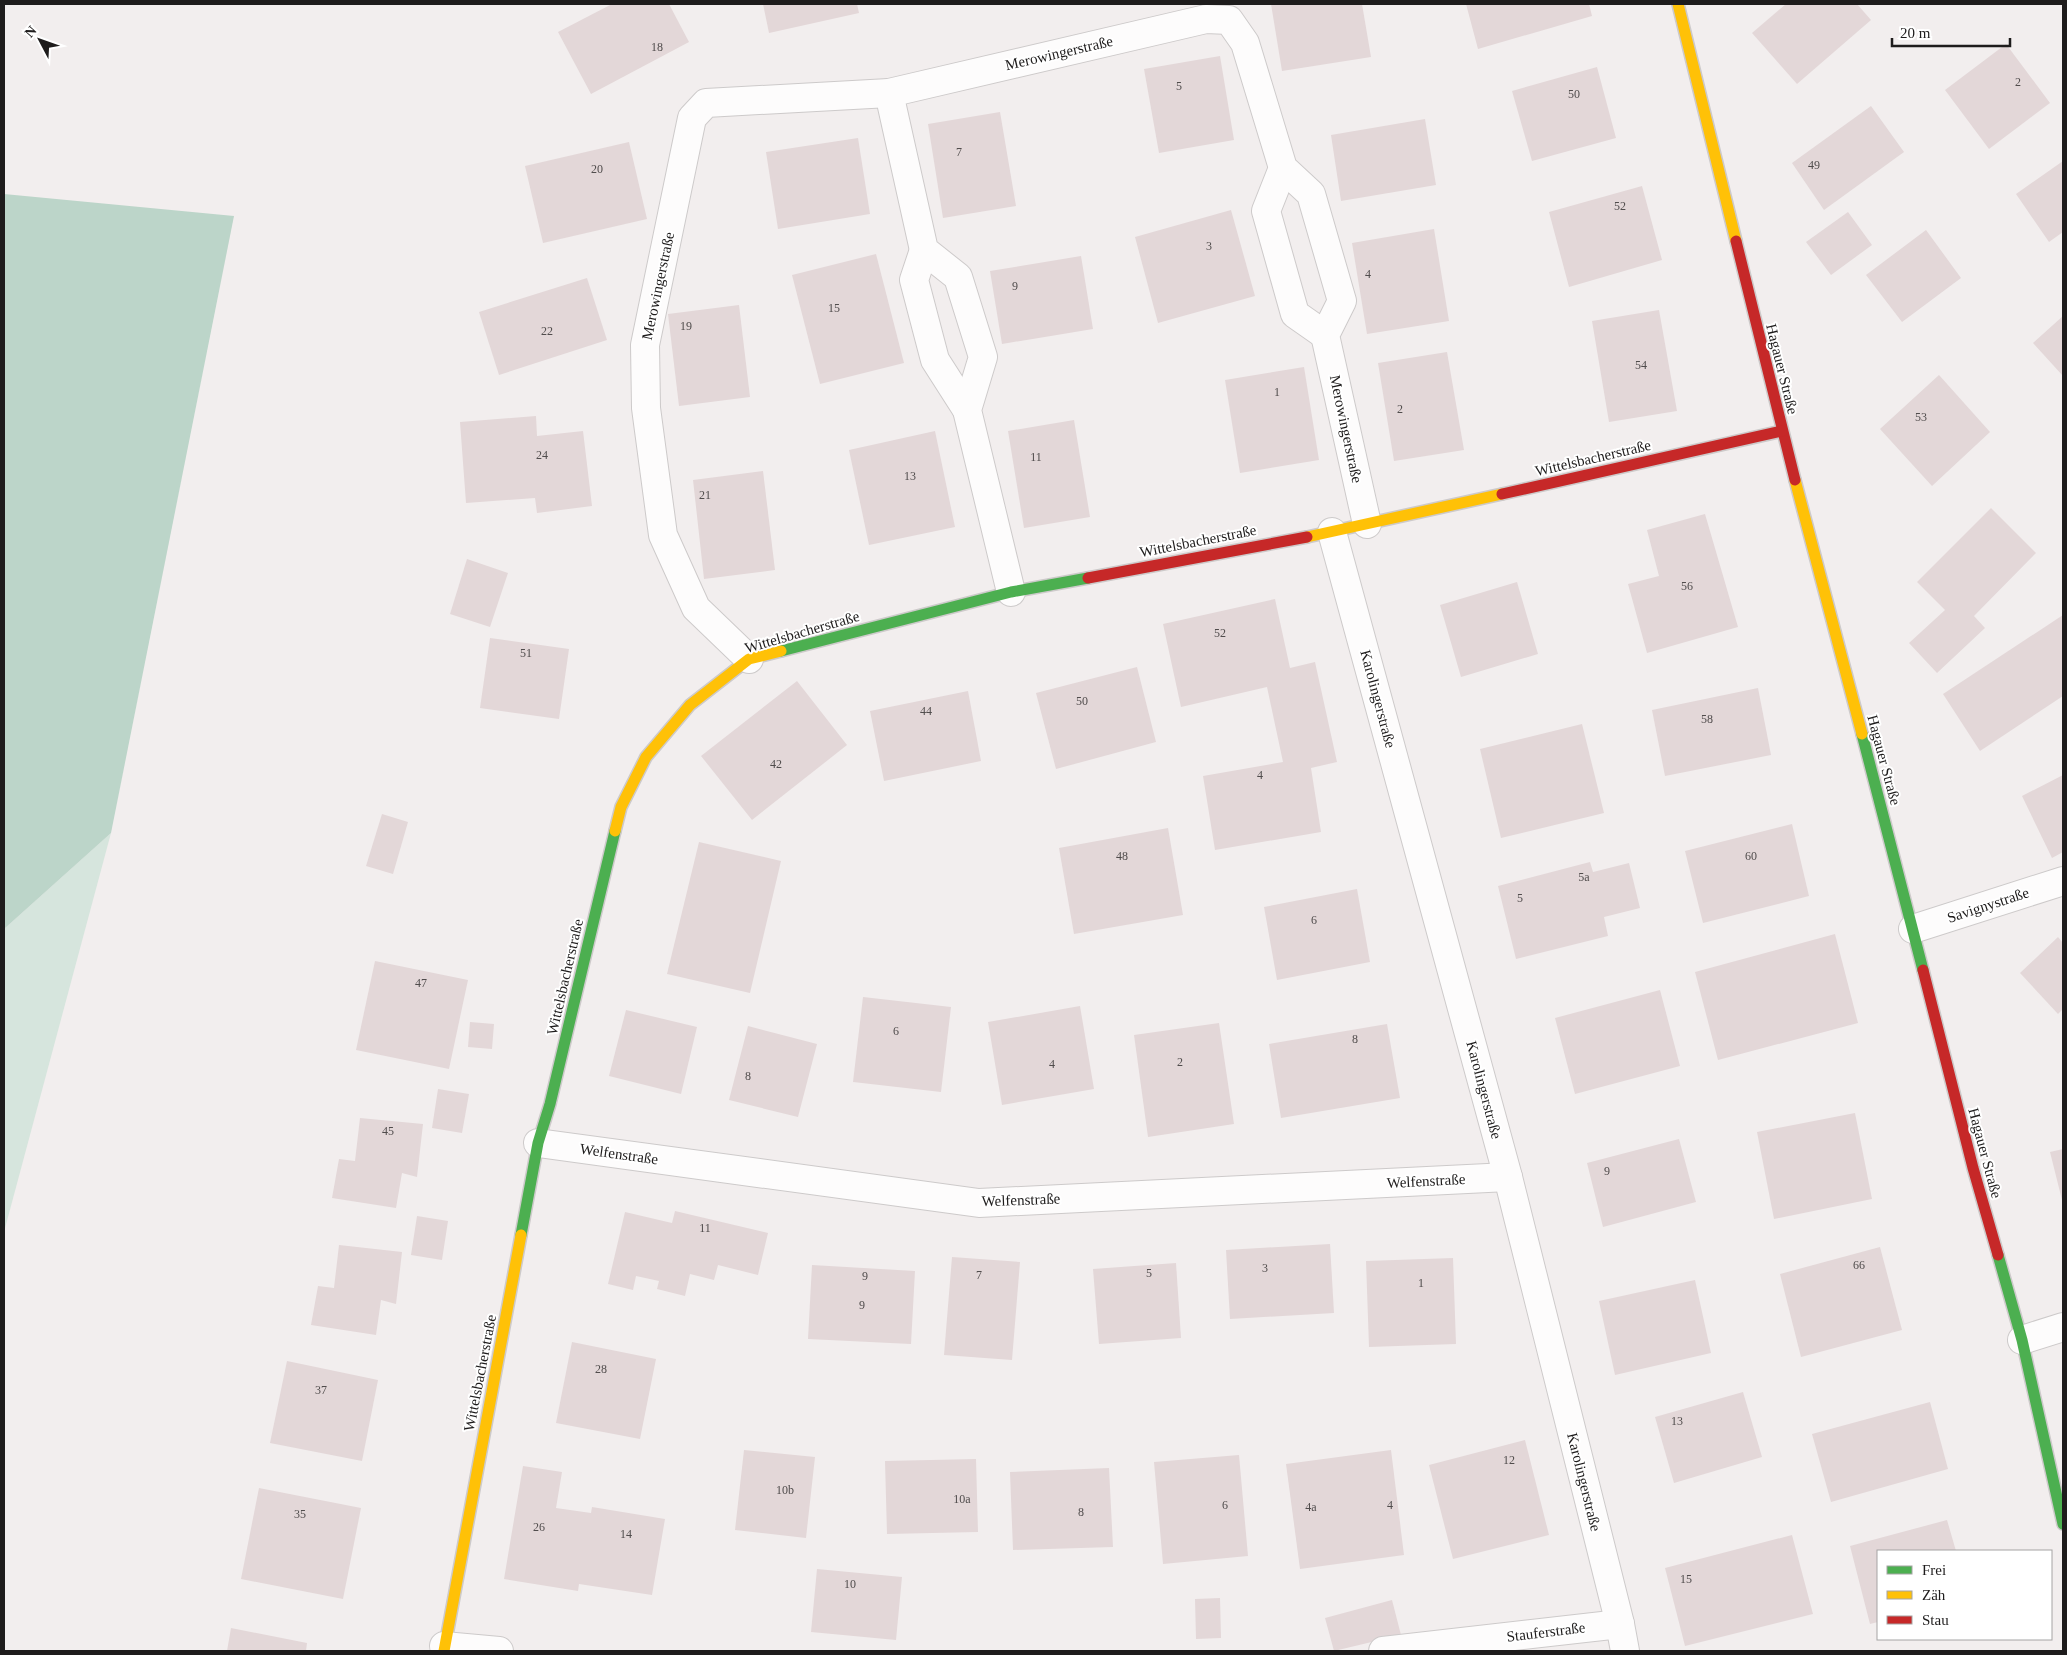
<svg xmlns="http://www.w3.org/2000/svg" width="2067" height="1655" viewBox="0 0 2067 1655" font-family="'Times New Roman',serif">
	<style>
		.green { fill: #d6e5dd }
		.forest { fill: #bcd5c9 }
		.building { fill: #e3d7d8 }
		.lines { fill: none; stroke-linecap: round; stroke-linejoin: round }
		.street-casing { stroke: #cdcaca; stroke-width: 30 }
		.fast-casing { stroke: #cdcaca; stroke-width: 14 }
		.slow-casing { stroke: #cdcaca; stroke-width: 14 }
		.jam-casing { stroke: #cdcaca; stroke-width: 14 }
		.street { stroke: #fdfcfc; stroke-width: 28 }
		.fast { stroke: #4caf50; stroke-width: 11 }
		.slow { stroke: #ffc107; stroke-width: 11 }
		.jam { stroke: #c62828; stroke-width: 11 }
		.labels { text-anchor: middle; stroke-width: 4; stroke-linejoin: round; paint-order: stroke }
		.number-label { font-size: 12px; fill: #504c4c }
		.street-label { font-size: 15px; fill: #1e1c1c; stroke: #fff }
	</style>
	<rect width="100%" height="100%" fill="#f2eeee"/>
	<!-- green -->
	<path class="green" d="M111,833L4,1232V929Z"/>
	<!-- forest -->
	<path class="forest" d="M4,194L234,216L111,833L4,929Z"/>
	<!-- building -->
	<g class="building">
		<path d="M612,4H669L689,42L591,94L558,32Z"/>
		<path d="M763,4H857L859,13L769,33Z"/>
		<path d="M1271,4H1362L1371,57L1282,71Z"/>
		<path d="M1466,4H1589L1592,16L1478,49Z"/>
		<path d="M1786,4H1857L1871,20L1797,84L1752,33Z"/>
		<path d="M2006,44L2050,103L1989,149L1945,90Z"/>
		<path d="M1220,56L1234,140L1159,153L1144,69Z"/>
		<path d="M1597,67L1616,138L1532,161L1512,91Z"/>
		<path d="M1871,106L1904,152L1824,210L1792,163Z"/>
		<path d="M1000,112L1016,206L943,218L928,124Z"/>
		<path d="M1425,119L1436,185L1341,201L1331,135Z"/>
		<path d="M858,138L870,214L778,229L766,152Z"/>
		<path d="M629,142L647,219L543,243L525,166Z"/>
		<path d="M2063,161V232L2049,242L2016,194Z"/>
		<path d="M1642,186L1662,260L1569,287L1549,212Z"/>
		<path d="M1231,210L1255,296L1158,323L1135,237Z"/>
		<path d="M1848,212L1872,245L1831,275L1806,242Z"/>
		<path d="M1434,229L1449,321L1367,334L1352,243Z"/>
		<path d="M1926,230L1961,278L1902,322L1866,275Z"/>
		<path d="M876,254L904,363L820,384L792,275Z"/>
		<path d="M1081,256L1093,329L1002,344L990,271Z"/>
		<path d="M587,278L607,340L499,375L479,312Z"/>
		<path d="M739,305L750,397L679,406L668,314Z"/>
		<path d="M1659,310L1677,411L1609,422L1592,321Z"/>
		<path d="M2063,316V376L2033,343Z"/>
		<path d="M1447,352L1464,450L1394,461L1378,363Z"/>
		<path d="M1304,367L1319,460L1240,473L1225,380Z"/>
		<path d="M1939,375L1990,432L1932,486L1880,429Z"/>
		<path d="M536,416L537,436L583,431L592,506L537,513L535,498L466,503L460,422Z"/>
		<path d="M1074,420L1090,517L1024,528L1008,431Z"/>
		<path d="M935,431L955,527L869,545L849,450Z"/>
		<path d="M763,471L775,570L704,579L693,480Z"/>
		<path d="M1991,508L2036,553L1974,616L1985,628L1937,673L1909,643L1945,610L1917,582Z"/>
		<path d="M1705,514L1738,627L1647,653L1628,584L1659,576L1647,530Z"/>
		<path d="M467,559L508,573L490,627L450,614Z"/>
		<path d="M1517,582L1538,654L1461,677L1440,605Z"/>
		<path d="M1275,599L1290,668L1315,662L1337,762L1311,768L1321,832L1215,850L1203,776L1283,762L1267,687L1181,707L1163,624Z"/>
		<path d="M2063,615V696L1980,751L1943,694Z"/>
		<path d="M490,638L569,649L559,719L480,708Z"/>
		<path d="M1137,667L1156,742L1056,769L1036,693Z"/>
		<path d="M797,681L847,745L752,820L701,756Z"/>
		<path d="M1758,688L1771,755L1665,776L1652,710Z"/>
		<path d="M968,691L981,761L884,781L870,711Z"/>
		<path d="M1582,724L1604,813L1501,838L1480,749Z"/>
		<path d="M2063,775V852L2052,858L2022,796Z"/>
		<path d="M382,814L408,822L393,874L366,866Z"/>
		<path d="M1792,824L1809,896L1703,923L1685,851Z"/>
		<path d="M1168,828L1183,915L1074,934L1059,848Z"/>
		<path d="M699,842L781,861L750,993L667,974Z"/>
		<path d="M1590,862L1593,872L1629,863L1640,908L1604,917L1608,936L1516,959L1498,886Z"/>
		<path d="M1357,889L1370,962L1277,980L1264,907Z"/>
		<path d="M1835,934L1858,1023L1718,1060L1695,972Z"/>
		<path d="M2058,937L2063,943V1009L2058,1014L2020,973Z"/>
		<path d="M375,961L468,980L449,1069L356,1050Z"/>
		<path d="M1660,990L1680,1066L1575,1094L1555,1018Z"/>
		<path d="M863,997L951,1007L941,1092L853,1082Z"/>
		<path d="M1080,1006L1094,1089L1002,1105L988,1022Z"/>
		<path d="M626,1010L697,1027L681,1094L609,1076Z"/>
		<path d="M470,1022L494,1024L492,1049L468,1047Z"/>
		<path d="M1219,1023L1234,1124L1148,1137L1134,1035Z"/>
		<path d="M1387,1024L1400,1098L1281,1118L1269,1044Z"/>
		<path d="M748,1026L817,1044L798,1117L729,1100Z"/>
		<path d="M438,1089L469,1094L462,1133L432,1128Z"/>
		<path d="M1855,1113L1872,1199L1774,1219L1757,1132Z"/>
		<path d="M360,1118L423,1124L417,1177L402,1173L396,1208L332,1198L339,1159L355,1161Z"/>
		<path d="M1679,1139L1696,1202L1603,1227L1587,1163Z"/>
		<path d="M2063,1149V1204L2050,1152Z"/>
		<path d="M675,1211L768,1233L758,1275L718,1265L714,1280L690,1274L685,1296L657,1289L659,1281L636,1276L633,1290L608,1284L625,1212L672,1223Z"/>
		<path d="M417,1216L448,1221L442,1260L411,1255Z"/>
		<path d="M1330,1244L1334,1313L1230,1319L1226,1250Z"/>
		<path d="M339,1245L402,1252L396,1304L381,1300L376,1335L311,1325L318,1286L334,1288Z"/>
		<path d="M1880,1247L1902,1330L1801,1357L1780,1274Z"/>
		<path d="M952,1257L1020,1262L1012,1360L944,1355Z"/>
		<path d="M1453,1258L1456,1344L1369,1347L1366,1261Z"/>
		<path d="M1176,1263L1181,1338L1099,1344L1093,1269Z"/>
		<path d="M812,1265L915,1271L911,1344L808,1339Z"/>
		<path d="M1695,1280L1711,1353L1615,1375L1599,1301Z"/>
		<path d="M572,1342L656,1359L640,1439L556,1423Z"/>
		<path d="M287,1361L378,1380L362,1461L270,1443Z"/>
		<path d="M1743,1392L1762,1457L1674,1483L1655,1417Z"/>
		<path d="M1930,1402L1948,1469L1831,1502L1812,1434Z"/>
		<path d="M1525,1440L1549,1535L1453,1559L1429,1465Z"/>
		<path d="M744,1450L815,1457L806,1538L735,1530Z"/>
		<path d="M1391,1450L1404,1555L1300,1569L1286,1464Z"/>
		<path d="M1239,1455L1248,1556L1163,1564L1154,1462Z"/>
		<path d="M976,1459L978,1532L887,1534L885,1461Z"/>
		<path d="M523,1466L562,1472L556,1508L591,1513L592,1507L665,1519L652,1595L579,1584L578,1591L504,1579Z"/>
		<path d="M1109,1468L1113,1547L1013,1550L1010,1472Z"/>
		<path d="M259,1488L361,1508L343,1599L241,1579Z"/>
		<path d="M1947,1520L1956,1551H1878V1622L1870,1624L1850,1546Z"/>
		<path d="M1792,1535L1813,1614L1685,1646L1665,1568Z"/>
		<path d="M817,1569L902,1577L896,1640L811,1632Z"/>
		<path d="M1220,1598L1221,1638L1196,1639L1195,1599Z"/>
		<path d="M1392,1600L1401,1635L1334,1651L1325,1618Z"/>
		<path d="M231,1628L307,1643L306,1651H227Z"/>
	</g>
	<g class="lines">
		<!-- street casing -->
		<g class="street-casing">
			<g id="street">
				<path d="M889,93L924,250L958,277L983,357L967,410L1011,592"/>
				<path d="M1283,168L1266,211L1295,314L1325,335"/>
				<path d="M924,250L914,280L935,360L967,410"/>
				<path d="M1332,532L1508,1177L1620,1624L1625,1651"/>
				<path d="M749,659L696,608L663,535L646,408L645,345L692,118L706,103L889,93L1206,19L1229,20L1245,43L1283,168L1311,194L1342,301L1325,335L1367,524"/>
				<path d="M1913,929L2063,881"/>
				<path d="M538,1143L979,1203L1508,1177"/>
				<path d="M2022,1340L2063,1327"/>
				<path d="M444,1646L499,1651"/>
				<path d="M1383,1651L1620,1624"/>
			</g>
		</g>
		<!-- fast casing -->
		<g class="fast-casing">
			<g id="fast">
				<path d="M781,651L1011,592L1088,578"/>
				<path d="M1862,734L1923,970"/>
				<path d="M521,1235L538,1143L550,1104L615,831"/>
				<path d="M1998,1255L2022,1340L2063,1524"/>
			</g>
		</g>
		<!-- slow casing -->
		<g class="slow-casing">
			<g id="slow">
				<path d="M1678,4L1736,241"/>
				<path d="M1795,480L1862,734"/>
				<path d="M1307,537L1502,494"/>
				<path d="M615,831L621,807L646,757L690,705L749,659L781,651"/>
				<path d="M444,1651L521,1235"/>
			</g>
		</g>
		<!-- jam casing -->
		<g class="jam-casing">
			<g id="jam">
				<path d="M1736,241L1795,480"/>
				<path d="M1502,494L1782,431"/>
				<path d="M1088,578L1307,537"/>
				<path d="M1923,970L1973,1168L1998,1255"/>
			</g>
		</g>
		<!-- street -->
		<use href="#street" class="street"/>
		<!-- fast -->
		<use href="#fast" class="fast"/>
		<!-- slow -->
		<use href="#slow" class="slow"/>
		<!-- jam -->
		<use href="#jam" class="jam"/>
	</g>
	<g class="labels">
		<!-- number labels -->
		<g class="number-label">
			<text x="657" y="51">18</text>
			<text x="2018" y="86">2</text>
			<text x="1179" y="90">5</text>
			<text x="1574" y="98">50</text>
			<text x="959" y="156">7</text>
			<text x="1814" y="169">49</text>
			<text x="597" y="173">20</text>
			<text x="1620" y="210">52</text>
			<text x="1209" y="250">3</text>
			<text x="1368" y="278">4</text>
			<text x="1015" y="290">9</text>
			<text x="834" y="312">15</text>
			<text x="686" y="330">19</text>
			<text x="547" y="335">22</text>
			<text x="1641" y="369">54</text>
			<text x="1277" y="396">1</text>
			<text x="1400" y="413">2</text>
			<text x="1921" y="421">53</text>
			<text x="542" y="459">24</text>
			<text x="1036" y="461">11</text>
			<text x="910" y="480">13</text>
			<text x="705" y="499">21</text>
			<text x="1687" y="590">56</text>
			<text x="1220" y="637">52</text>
			<text x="526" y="657">51</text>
			<text x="1082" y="705">50</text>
			<text x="926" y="715">44</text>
			<text x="1707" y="723">58</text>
			<text x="776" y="768">42</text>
			<text x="1260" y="779">4</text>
			<text x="1122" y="860">48</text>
			<text x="1751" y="860">60</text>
			<text x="1584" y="881">5a</text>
			<text x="1520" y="902">5</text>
			<text x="1314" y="924">6</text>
			<text x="421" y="987">47</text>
			<text x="896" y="1035">6</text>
			<text x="1355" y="1043">8</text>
			<text x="1180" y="1066">2</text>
			<text x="1052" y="1068">4</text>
			<text x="748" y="1080">8</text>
			<text x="388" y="1135">45</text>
			<text x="1607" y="1175">9</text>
			<text x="705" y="1232">11</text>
			<text x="1859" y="1269">66</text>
			<text x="1265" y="1272">3</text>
			<text x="1149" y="1277">5</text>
			<text x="979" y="1279">7</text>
			<text x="865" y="1280">9</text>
			<text x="1421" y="1287">1</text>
			<text x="862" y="1309">9</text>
			<text x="601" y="1373">28</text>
			<text x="321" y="1394">37</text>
			<text x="1677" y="1425">13</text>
			<text x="1509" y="1464">12</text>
			<text x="785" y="1494">10b</text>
			<text x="962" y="1503">10a</text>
			<text x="1225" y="1509">6</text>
			<text x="1390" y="1509">4</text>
			<text x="1311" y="1511">4a</text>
			<text x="1081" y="1516">8</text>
			<text x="300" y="1518">35</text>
			<text x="539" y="1531">26</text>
			<text x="626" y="1538">14</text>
			<text x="1686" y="1583">15</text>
			<text x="850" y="1588">10</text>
		</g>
		<!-- street labels -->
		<g class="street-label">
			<text transform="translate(1059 53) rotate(-13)" y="5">Merowingerstraße</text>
			<text transform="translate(658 286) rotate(-78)" y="5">Merowingerstraße</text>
			<text transform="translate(1782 369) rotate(76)" y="5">Hagauer Straße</text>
			<text transform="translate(1346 429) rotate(78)" y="5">Merowingerstraße</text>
			<text transform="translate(1593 458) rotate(-13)" y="5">Wittelsbacherstraße</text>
			<text transform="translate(1198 541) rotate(-11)" y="5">Wittelsbacherstraße</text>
			<text transform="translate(802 632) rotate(-16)" y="5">Wittelsbacherstraße</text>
			<text transform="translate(1378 699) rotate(75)" y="5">Karolingerstraße</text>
			<text transform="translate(1884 760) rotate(75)" y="5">Hagauer Straße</text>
			<text transform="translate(1988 905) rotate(-18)" y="5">Savignystraße</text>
			<text transform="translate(565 977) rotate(-77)" y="5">Wittelsbacherstraße</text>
			<text transform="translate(1484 1090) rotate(75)" y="5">Karolingerstraße</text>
			<text transform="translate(1985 1153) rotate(75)" y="5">Hagauer Straße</text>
			<text transform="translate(619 1154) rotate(8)" y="5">Welfenstraße</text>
			<text transform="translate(1426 1181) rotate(-3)" y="5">Welfenstraße</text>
			<text transform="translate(1021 1200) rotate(-2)" y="5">Welfenstraße</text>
			<text transform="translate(480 1373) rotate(-79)" y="5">Wittelsbacherstraße</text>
			<text transform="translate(1584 1482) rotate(76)" y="5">Karolingerstraße</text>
			<text transform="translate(1546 1632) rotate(-7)" y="5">Stauferstraße</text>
		</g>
	</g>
	<!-- border -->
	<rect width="2067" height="1655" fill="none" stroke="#1e1c1c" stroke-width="10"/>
	<!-- legend -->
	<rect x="1877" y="1550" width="175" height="90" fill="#ffffff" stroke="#a5a4a4"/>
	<rect x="1887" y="1566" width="25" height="8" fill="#4caf50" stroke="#a5a4a4"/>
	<text x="1922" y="1575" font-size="15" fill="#1e1c1c">Frei</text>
	<rect x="1887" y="1591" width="25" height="8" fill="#ffc107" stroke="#a5a4a4"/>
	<text x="1922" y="1600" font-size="15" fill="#1e1c1c">Zäh</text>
	<rect x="1887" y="1616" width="25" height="8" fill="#c62828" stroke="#a5a4a4"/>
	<text x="1922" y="1625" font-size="15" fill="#1e1c1c">Stau</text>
	<!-- north arrow -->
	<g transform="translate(40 40) rotate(311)" stroke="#ffffff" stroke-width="4" paint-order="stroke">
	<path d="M0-4L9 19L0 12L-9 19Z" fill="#1e1c1c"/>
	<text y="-8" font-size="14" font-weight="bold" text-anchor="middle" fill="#1e1c1c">N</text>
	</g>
	<!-- scale -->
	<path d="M1892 38v8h118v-8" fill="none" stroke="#1e1c1c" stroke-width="2.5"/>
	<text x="1900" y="38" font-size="15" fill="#1e1c1c" stroke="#ffffff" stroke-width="4" paint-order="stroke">20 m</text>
</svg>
